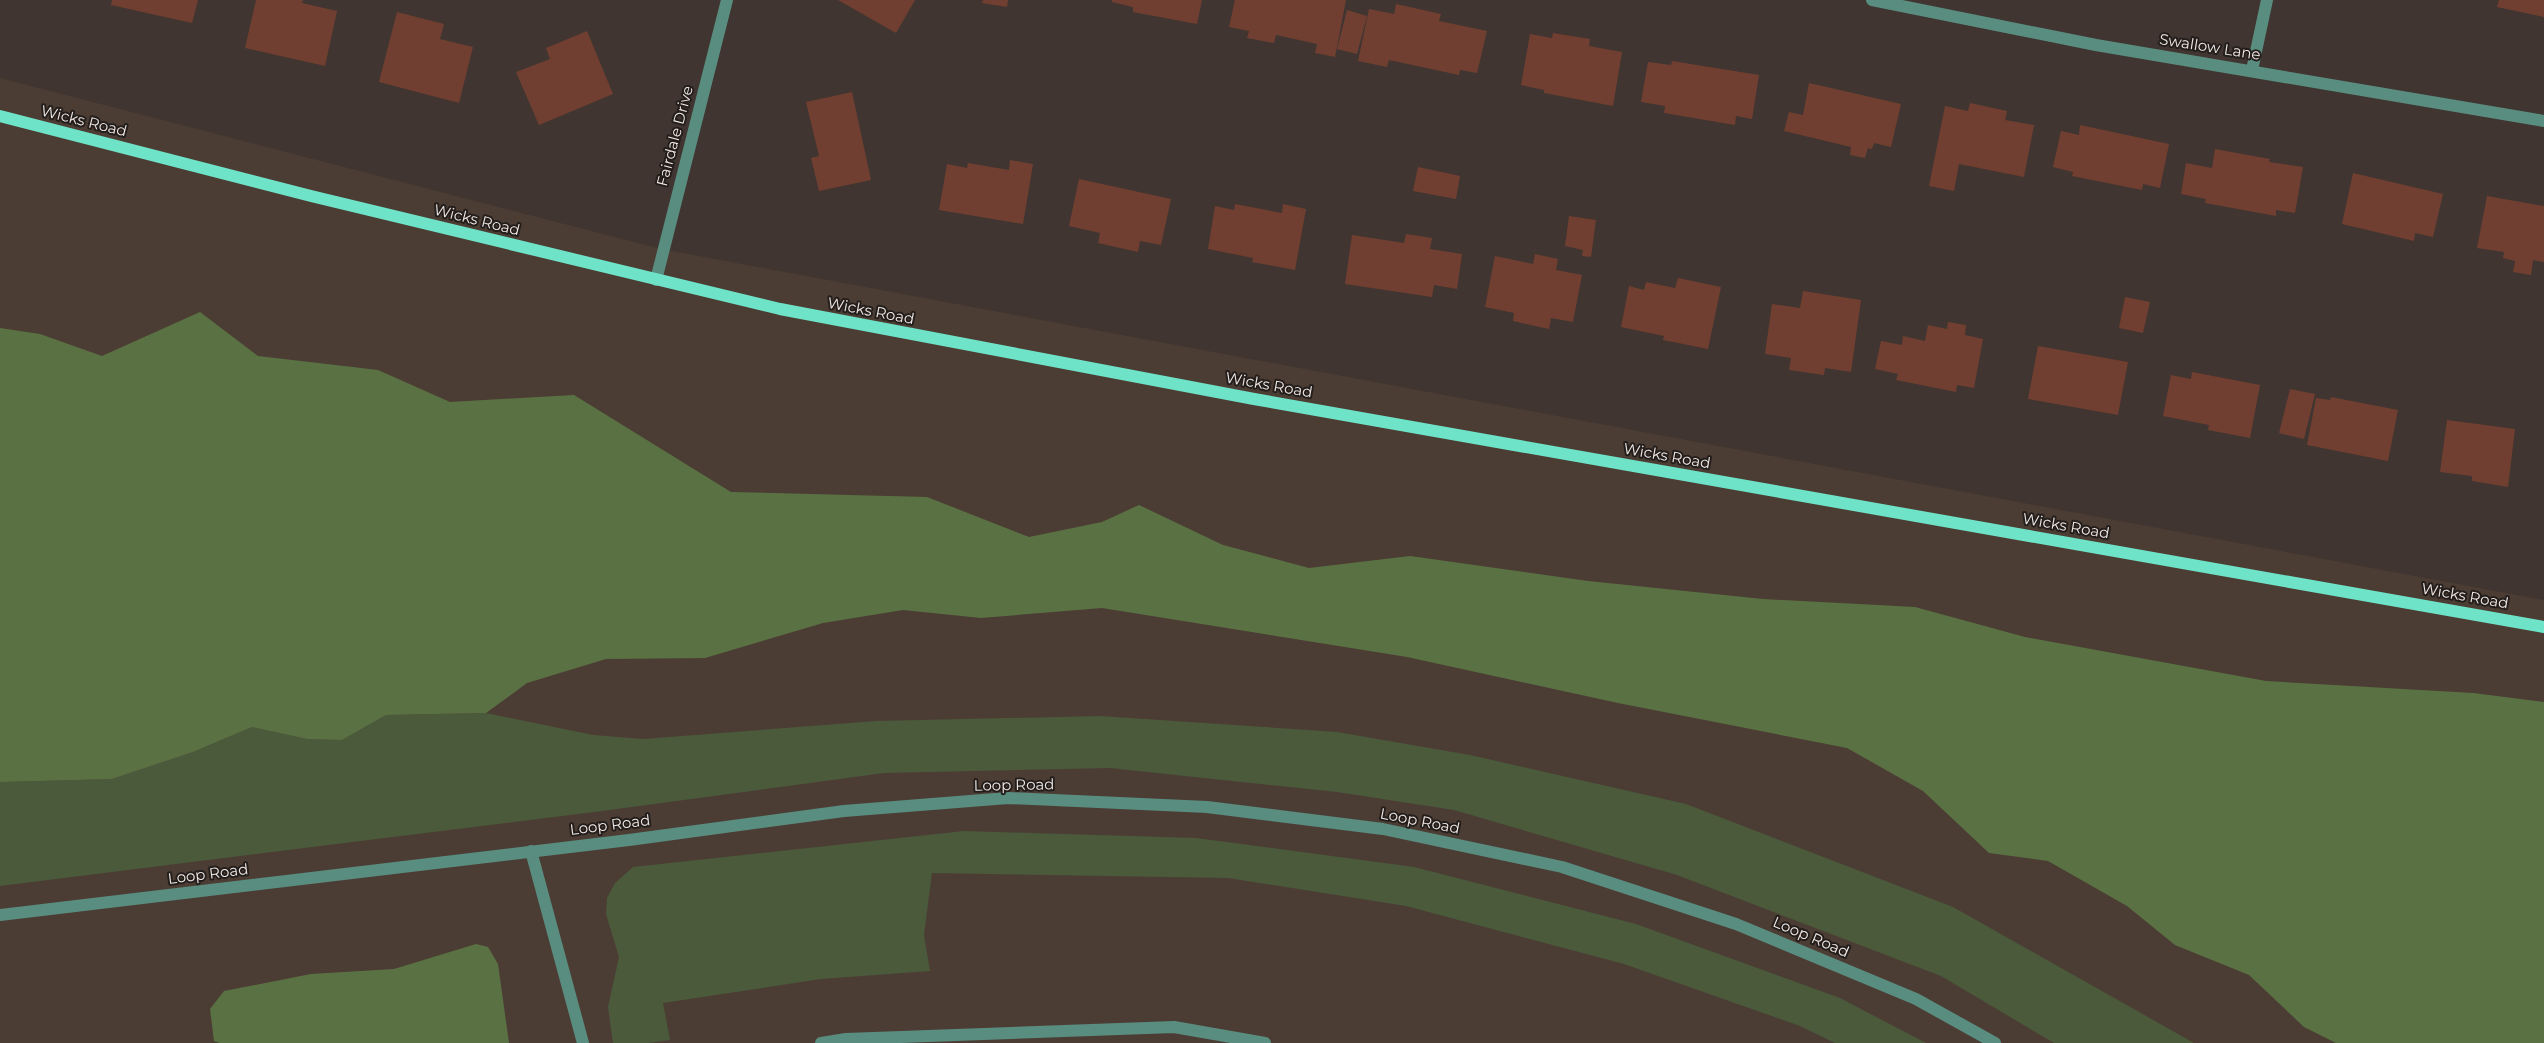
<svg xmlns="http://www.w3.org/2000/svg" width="2544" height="1043" viewBox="0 0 2544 1043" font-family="Montserrat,sans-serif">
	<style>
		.built { fill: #4c3d34 }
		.green { fill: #4a5a3b }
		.forest { fill: #5a7243 }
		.building { fill: #713f31 }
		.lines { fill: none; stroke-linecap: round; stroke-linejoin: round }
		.minor { stroke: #598d80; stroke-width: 12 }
		.major { stroke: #6ee3c7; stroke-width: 12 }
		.labels { text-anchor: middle; stroke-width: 4; stroke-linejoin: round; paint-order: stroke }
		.street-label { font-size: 15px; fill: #f0e9e6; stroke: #231e1b }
	</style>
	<rect width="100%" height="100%" fill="#403530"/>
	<!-- built -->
	<path class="built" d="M0,78L661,249L2544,600V1043H0Z"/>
	<!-- green -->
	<g class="green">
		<path d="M486,713L593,735L643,739L876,721L1100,716L1337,732L1470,755L1686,804L1953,907L2194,1043H2054L1941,976L1677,875L1454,810L1337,792L1110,768L884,773L602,811L0,886V782L112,779L193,752L252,727L307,739L342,740L386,715Z"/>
		<path d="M964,831L1196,838L1414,867L1636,924L1840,998L1926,1043H1835L1800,1026L1624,964L1406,906L1228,878L932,873L924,935L930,971L821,979L663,1003L670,1040L648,1043H613L608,1007L619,957L606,914L607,898L615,883L633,867Z"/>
	</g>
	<!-- forest -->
	<g class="forest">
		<path d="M200,312L258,356L378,370L450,402L574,395L731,492L927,497L1029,537L1102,522L1139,505L1223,545L1309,568L1410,556L1588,581L1763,599L1915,607L2025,637L2266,681L2473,693L2544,702V1043H2336L2304,1027L2249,975L2175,945L2127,906L2048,861L1989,853L1923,791L1847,748L1618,703L1407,657L1102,608L981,618L903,610L823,623L705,658L606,659L527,683L486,713L386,715L342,740L307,739L252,727L193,752L112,779L0,782V328L40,334L102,356Z"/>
		<path d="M476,944L488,947L498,964L509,1043H220L214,1041L210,1009L224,991L311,974L394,969Z"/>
	</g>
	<!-- building -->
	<g class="building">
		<path d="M112,0H198L192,23L111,5Z"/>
		<path d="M256,0H303L302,3L337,11L325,66L245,48Z"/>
		<path d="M838,0H915L896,33Z"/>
		<path d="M983,0H1008L1007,7L982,3Z"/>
		<path d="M1112,0H1202L1197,24L1133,12V7L1112,2Z"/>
		<path d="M1235,0H1346L1335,57L1315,53L1317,44L1276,35L1274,43L1247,38L1249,31L1229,27Z"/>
		<path d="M2499,0H2544V17L2497,7Z"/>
		<path d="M1396,4L1441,14L1439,21L1487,31L1477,73L1460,70L1459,75L1389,60L1387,67L1358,61L1369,9L1394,14Z"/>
		<path d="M1347,10L1367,16L1357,54L1337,49Z"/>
		<path d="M397,12L444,24L440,39L473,47L459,103L379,82Z"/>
		<path d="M587,31L613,94L539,125L516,72L550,59L546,48Z"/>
		<path d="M1553,33L1590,39L1589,46L1622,52L1613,106L1544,93V90L1521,85L1530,34L1552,38Z"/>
		<path d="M1672,61L1759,75L1752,119L1736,116L1735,125L1664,113L1665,106L1641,102L1648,62L1671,65Z"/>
		<path d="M1809,83L1901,104L1891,147L1874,143L1872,149L1868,148L1865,158L1850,155L1851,147L1784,131L1789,112L1803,115Z"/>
		<path d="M852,92L871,180L819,191L811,158L819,156L806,102Z"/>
		<path d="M1970,103L2007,111L2005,120L2034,125L2024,177L1959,164L1954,191L1929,186L1945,106L1968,111Z"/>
		<path d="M2080,125L2169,144L2160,188L2143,184L2142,190L2072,176L2073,172L2053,167L2061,131L2079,135Z"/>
		<path d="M2215,149L2270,159L2269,162L2303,167L2295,213L2276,210V216L2205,203L2206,199L2181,194L2186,163L2212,168Z"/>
		<path d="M1010,160L1033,164L1023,224L939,210L947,164L967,168L968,163L1009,170Z"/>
		<path d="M1418,167L1460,176L1456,199L1413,191Z"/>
		<path d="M2353,173L2443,194L2433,237L2415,233L2414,241L2342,224Z"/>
		<path d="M1079,179L1171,199L1161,245L1140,241L1138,252L1098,243L1100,233L1069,226Z"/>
		<path d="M2487,196L2544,206V262L2533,260L2531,275L2513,272L2515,261L2503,258L2504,252L2477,248Z"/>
		<path d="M1235,204L1282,213L1283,204L1306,209L1295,270L1252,262L1253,258L1208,249L1215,206L1234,210Z"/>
		<path d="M1569,216L1596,220L1591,257L1582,256L1583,250L1565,246Z"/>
		<path d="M1406,234L1432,238L1430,249L1462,254L1457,289L1434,285L1432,297L1345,284L1352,235L1404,243Z"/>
		<path d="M1535,254L1558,259L1556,270L1582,275L1573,322L1551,318L1549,329L1513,321L1514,313L1485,307L1495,256L1533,264Z"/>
		<path d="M1678,278L1721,287L1708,349L1663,340L1664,336L1621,327L1629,286L1644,290L1646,282L1675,288Z"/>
		<path d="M1803,291L1861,300L1851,372L1825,368L1824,375L1789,370L1791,358L1765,354L1772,304L1800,308Z"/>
		<path d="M2125,297L2150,302L2143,333L2119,328Z"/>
		<path d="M1948,322L1966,325L1965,335L1983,339L1974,388L1957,385L1956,392L1896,380L1898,374L1875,369L1881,341L1902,345L1903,336L1925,341L1928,325L1947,329Z"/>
		<path d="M2038,346L2128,362L2118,415L2028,399Z"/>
		<path d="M2192,372L2260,385L2250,438L2208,430L2209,425L2163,416L2171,375L2191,379Z"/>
		<path d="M2290,389L2315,394L2304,439L2279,433Z"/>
		<path d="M2331,397L2398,410L2388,461L2307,445L2316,398L2330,400Z"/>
		<path d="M2447,420L2515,429L2508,487L2472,481V476L2440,472Z"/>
	</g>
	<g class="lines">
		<!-- minor -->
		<g class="minor">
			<path d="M1872,0L2096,45L2544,121"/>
			<path d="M2252,70L2267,0"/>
			<path d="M656,280L727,0"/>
			<path d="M531,851L583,1043"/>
			<path d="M0,915L629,840L844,811L1008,798L1207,807L1383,829L1562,867L1736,924L1916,999L1995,1043"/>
			<path d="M821,1043L846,1039L1174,1027L1265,1043"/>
		</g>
		<!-- major -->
		<path class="major" d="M0,116L311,196L780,309L1254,399L2544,627"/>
	</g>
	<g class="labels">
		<!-- street labels -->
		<g class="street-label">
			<text transform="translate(2210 47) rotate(9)" y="5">Swallow Lane</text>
			<text transform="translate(84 121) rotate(14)" y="5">Wicks Road</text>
			<text transform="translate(675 136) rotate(-75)" y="5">Fairdale Drive</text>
			<text transform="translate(477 220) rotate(14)" y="5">Wicks Road</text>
			<text transform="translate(871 311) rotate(11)" y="5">Wicks Road</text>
			<text transform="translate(1269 385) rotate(10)" y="5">Wicks Road</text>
			<text transform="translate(1667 456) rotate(10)" y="5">Wicks Road</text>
			<text transform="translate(2066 526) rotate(10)" y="5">Wicks Road</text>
			<text transform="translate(2465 596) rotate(10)" y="5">Wicks Road</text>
			<text transform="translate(1014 785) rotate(-1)" y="5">Loop Road</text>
			<text transform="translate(1420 821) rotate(11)" y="5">Loop Road</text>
			<text transform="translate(610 825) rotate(-7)" y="5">Loop Road</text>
			<text transform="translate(208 874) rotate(-7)" y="5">Loop Road</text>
			<text transform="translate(1811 937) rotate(23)" y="5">Loop Road</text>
		</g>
	</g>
</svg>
